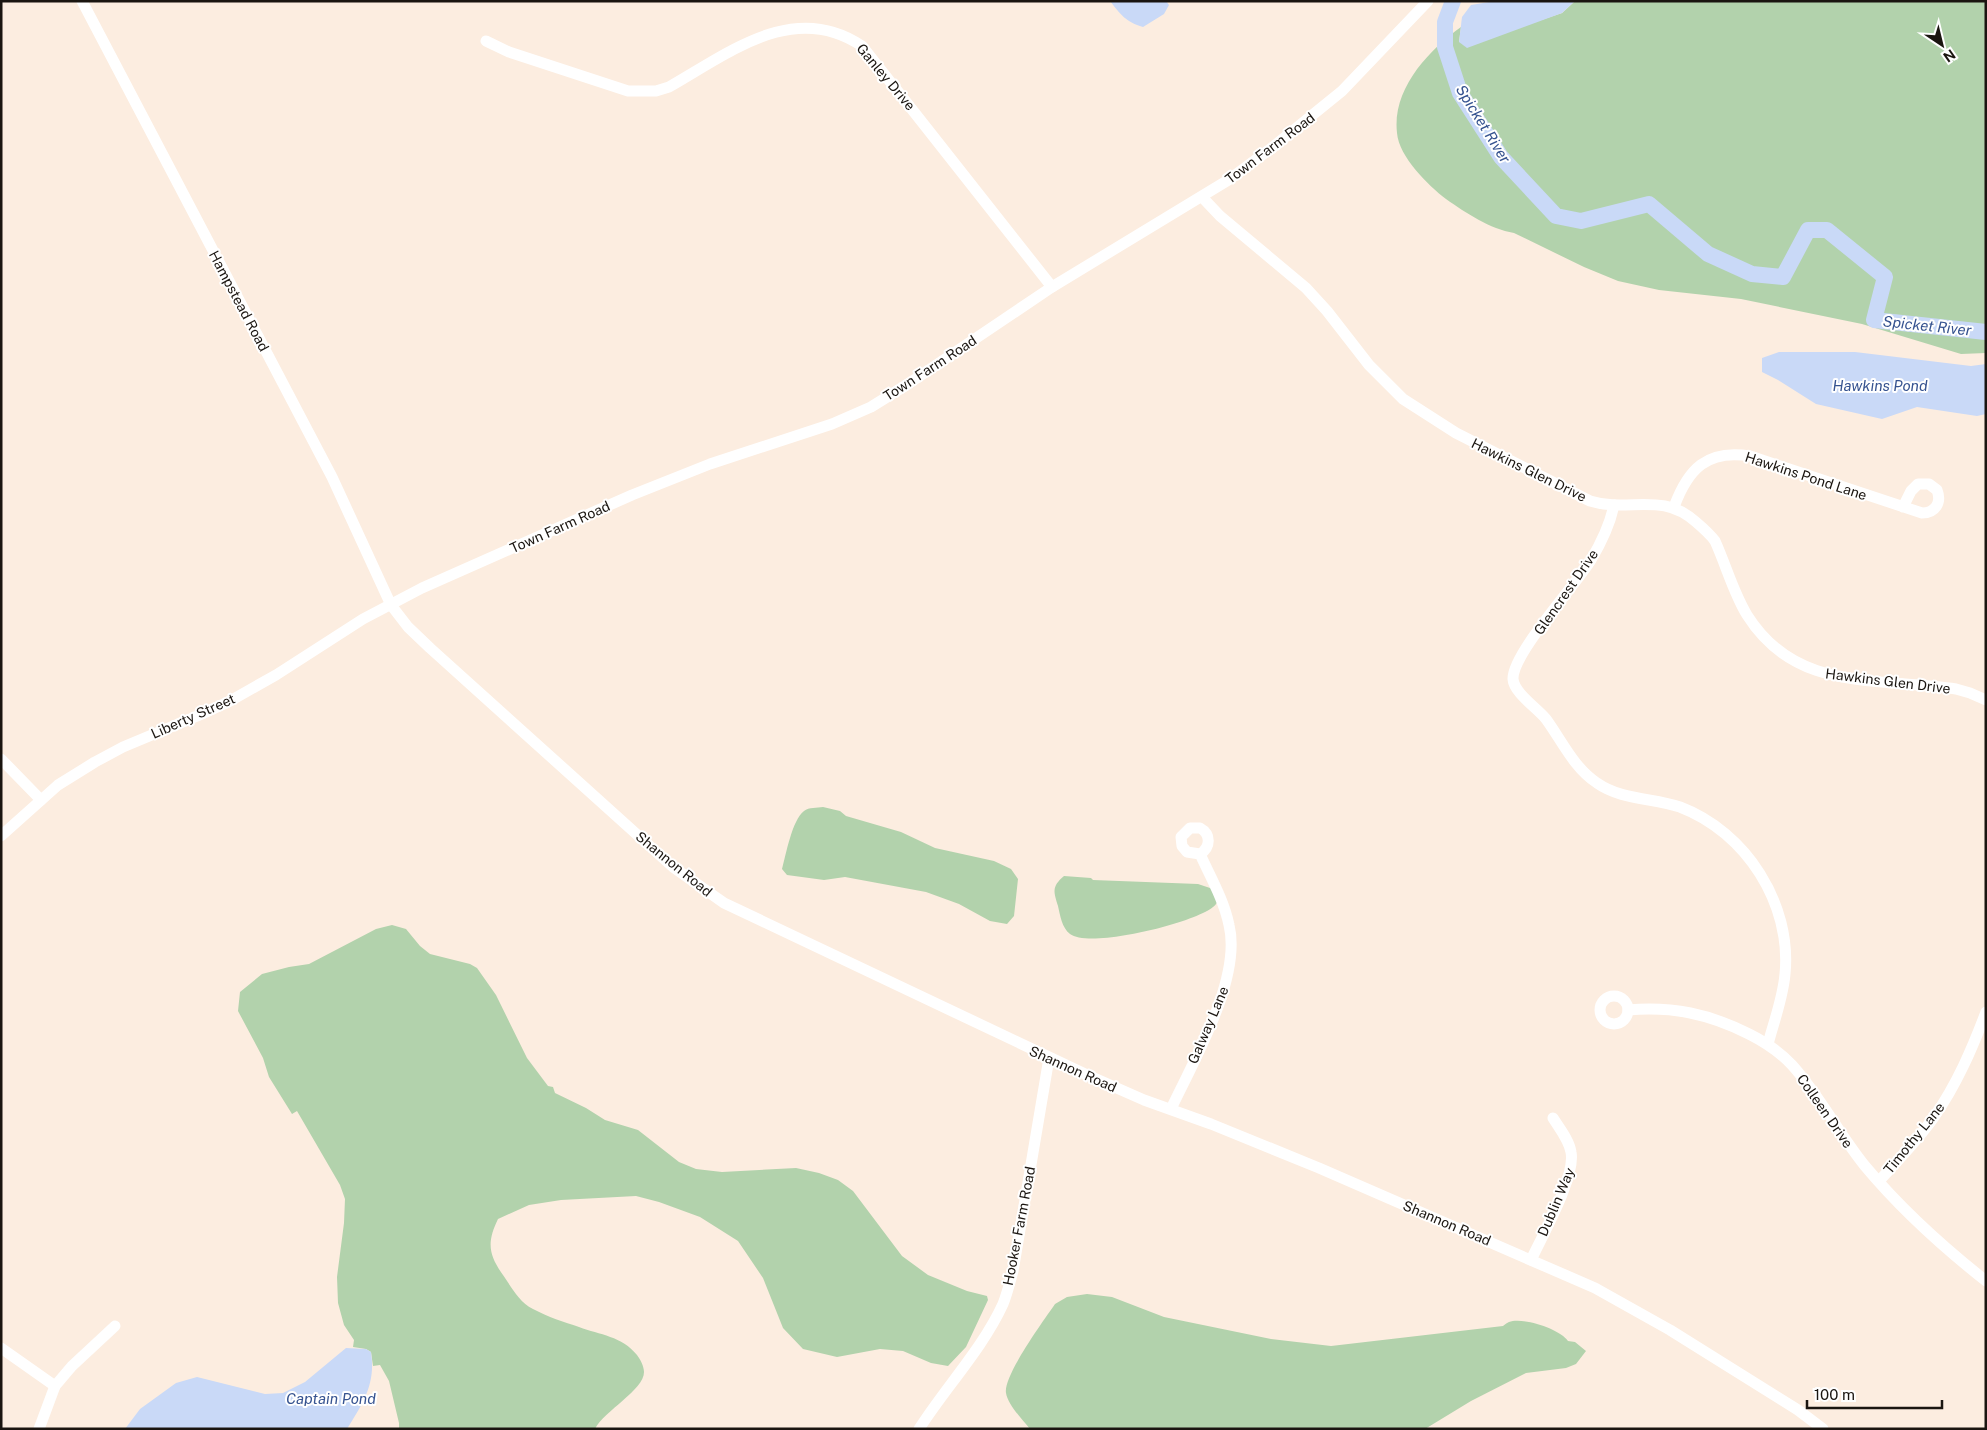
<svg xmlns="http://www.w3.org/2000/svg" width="1987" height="1430" viewBox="0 0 1987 1430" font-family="'Public Sans',sans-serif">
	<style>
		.green { fill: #b2d2ac }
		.water { fill: #c9d9f7 }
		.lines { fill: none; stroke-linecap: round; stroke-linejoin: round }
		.river { stroke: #c9d9f7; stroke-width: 16 }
		.minor { stroke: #fff; stroke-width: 11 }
		.labels { text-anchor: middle; stroke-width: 4; stroke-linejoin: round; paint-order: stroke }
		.street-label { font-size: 14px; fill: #1a1510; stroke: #fff }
		.water-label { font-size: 15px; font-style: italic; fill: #365390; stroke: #fff }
	</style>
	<rect width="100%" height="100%" fill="#fcede0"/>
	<!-- green -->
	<g class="green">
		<path d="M1575,1H1986V353L1961,354L1862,324L1741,299L1659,290L1618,281L1584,267L1514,233C1490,229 1466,213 1446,199C1428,185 1399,157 1397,133C1392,89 1428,51 1461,27L1459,42L1520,27L1562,13Z"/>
		<path d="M823,807L840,811L846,816L901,832L935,848L994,861L1011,869L1018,879L1014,916L1007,924L990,921L959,904L926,892L845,877L824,880L787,875L782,869C786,855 792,820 804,811C809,807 817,808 823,807Z"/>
		<path d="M1064,876L1091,878L1093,880L1198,884L1213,889L1219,898C1218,901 1216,905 1213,907C1194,923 1090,949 1070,934C1062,928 1060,915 1058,906C1054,892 1051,887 1064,876Z"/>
		<path d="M392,925L406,929L420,946L430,954L470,964L477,968L496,995L527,1058L548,1086L553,1087L555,1093L586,1108L605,1120L638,1130L679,1162L696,1169L722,1172L796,1168L819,1173L838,1180L853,1191L902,1256L928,1275L967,1291L987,1296L988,1300L966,1347L948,1366L931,1363L903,1351L880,1349L837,1357L803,1349L783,1328L763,1278L738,1241L700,1217L659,1202L636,1196L561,1200L529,1205L498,1219C487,1242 488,1254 503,1275C512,1288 519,1302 533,1309C548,1317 564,1322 579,1327C600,1335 622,1336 637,1355C640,1359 644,1366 644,1372C644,1390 604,1411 595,1429H399V1423L389,1381L380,1365L373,1366L371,1352L366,1349L353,1347L354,1340L344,1325L338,1303L337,1277L344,1223L345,1199L340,1185L297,1111L292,1114L269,1077L263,1058L238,1011L240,992L262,974L289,967L309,964L376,929Z"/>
		<path d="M1087,1294L1112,1297L1164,1317L1271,1339L1331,1346L1503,1326C1503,1326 1508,1322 1509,1322C1523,1317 1560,1329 1568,1341L1575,1342L1586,1351L1576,1364L1566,1368L1526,1373L1471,1401L1425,1429H1030C1022,1419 1008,1405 1006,1393C1003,1376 1044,1320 1055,1304L1067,1297Z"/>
	</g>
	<!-- water -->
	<g class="water">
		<path d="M1110,1H1166L1169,5L1164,14L1143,27C1126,22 1121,15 1110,1Z"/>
		<path d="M1495,1H1575L1562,13L1467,48L1459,42L1462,17L1471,5Z"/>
		<path d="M1779,352H1855L1971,366L1986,364V414L1977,416L1917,407L1882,419L1816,404L1778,380L1762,372V358Z"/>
		<path d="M346,1348L366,1349L371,1352C376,1384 363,1403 347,1429H125L140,1409L176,1383L197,1377L265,1394L283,1393L305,1382Z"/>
	</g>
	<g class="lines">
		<!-- river -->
		<path class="river" d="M1453,1L1445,22V47L1460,93L1501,157L1556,216L1581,221L1649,204L1708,254L1752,274L1783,277L1808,230H1827L1885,277L1874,320L1986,332"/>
		<!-- minor -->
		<g class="minor">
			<path d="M82,1L332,477L391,605L408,627L430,648L673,867L724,903L1085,1074L1144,1100L1211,1124L1319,1168L1595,1288L1670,1330L1798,1410L1823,1429"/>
			<path d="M486,41L509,52L628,91H656L669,87C729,53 794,0 862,46L1052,287"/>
			<path d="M1202,197L1220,216L1306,288L1327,311L1369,365L1403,399L1456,433L1590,501C1629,513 1661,491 1696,522C1703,528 1710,534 1715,541C1726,565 1733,592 1747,615C1796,693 1877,677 1956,689L1970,693L1986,700"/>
			<path d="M1614,505C1610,525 1601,543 1591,560C1575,586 1512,654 1513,679C1514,693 1537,708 1546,719C1562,741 1574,768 1597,783C1621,800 1653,798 1680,807C1746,832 1792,904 1785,974C1783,998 1774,1021 1768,1044"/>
			<path d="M1674,507C1688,469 1707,449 1750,456L1922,513C1935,513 1942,503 1937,490L1929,484H1918L1911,491L1903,507"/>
			<path d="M1,759L41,800"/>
			<path d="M1,836L58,785L95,762L123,747L202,714L230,701L276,675L363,619L422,588L632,495L710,464L832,424L871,407L908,384L1052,287L1230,179L1273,147L1342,91L1428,1"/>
			<circle cx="1614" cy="1010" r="14"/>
			<path d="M1628,1010C1672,1006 1710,1014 1749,1034C1765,1042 1779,1051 1792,1065C1820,1096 1839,1134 1865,1166C1900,1208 1943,1247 1986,1281"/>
			<path d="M1171,1109C1194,1060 1242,978 1229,925C1224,900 1210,876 1200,854C1211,847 1211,834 1200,828H1190L1181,837L1182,846L1187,852L1200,854"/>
			<path d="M1879,1181C1898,1160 1918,1140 1934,1117C1957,1084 1972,1049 1986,1012"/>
			<path d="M1531,1260C1542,1236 1576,1177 1571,1152C1569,1140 1560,1129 1553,1118"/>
			<path d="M1,1348L55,1386"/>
			<path d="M39,1429L55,1386L72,1366L115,1326"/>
			<path d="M919,1429C945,1388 983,1348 1003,1304C1007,1294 1010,1282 1013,1271L1049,1058"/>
		</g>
	</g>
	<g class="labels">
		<!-- street labels -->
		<g class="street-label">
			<text transform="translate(886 77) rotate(50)" y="5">Ganley Drive</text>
			<text transform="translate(1270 148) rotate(-37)" y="5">Town Farm Road</text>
			<text transform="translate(239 301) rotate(62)" y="5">Hampstead Road</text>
			<text transform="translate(930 368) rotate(-33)" y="5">Town Farm Road</text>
			<text transform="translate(1529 470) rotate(26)" y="5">Hawkins Glen Drive</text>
			<text transform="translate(1806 476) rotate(18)" y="5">Hawkins Pond Lane</text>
			<text transform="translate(560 527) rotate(-24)" y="5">Town Farm Road</text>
			<text transform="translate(1566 592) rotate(-55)" y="5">Glencrest Drive</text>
			<text transform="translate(1888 681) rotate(7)" y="5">Hawkins Glen Drive</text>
			<text transform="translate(193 716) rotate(-24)" y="5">Liberty Street</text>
			<text transform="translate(674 864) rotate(39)" y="5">Shannon Road</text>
			<text transform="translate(1208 1025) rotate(-67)" y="5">Galway Lane</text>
			<text transform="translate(1073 1069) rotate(24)" y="5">Shannon Road</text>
			<text transform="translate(1825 1111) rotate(55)" y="5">Colleen Drive</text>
			<text transform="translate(1914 1138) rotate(-51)" y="5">Timothy Lane</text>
			<text transform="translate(1556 1202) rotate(-67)" y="5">Dublin Way</text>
			<text transform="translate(1447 1223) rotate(23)" y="5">Shannon Road</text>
			<text transform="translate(1019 1226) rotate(-79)" y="5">Hooker Farm Road</text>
		</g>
		<!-- water labels -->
		<g class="water-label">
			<text transform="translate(1483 124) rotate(58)" y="5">Spicket River</text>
			<text transform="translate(1927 326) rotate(6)" y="5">Spicket River</text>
			<text x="1880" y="391">Hawkins Pond</text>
			<text x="331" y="1404">Captain Pond</text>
		</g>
	</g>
	<!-- border -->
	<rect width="1987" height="1430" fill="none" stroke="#1a1510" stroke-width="5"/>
	<!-- north arrow -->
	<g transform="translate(1942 45) rotate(145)" stroke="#ffffff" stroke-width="4" paint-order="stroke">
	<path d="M0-4L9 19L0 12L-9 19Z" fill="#1a1510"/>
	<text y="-8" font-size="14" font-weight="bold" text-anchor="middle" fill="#1a1510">N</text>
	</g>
	<!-- scale -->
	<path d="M1807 1400v8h135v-8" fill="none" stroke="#1a1510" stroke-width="2.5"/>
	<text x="1814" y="1400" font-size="15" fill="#1a1510" stroke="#ffffff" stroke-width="4" paint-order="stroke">100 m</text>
</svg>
